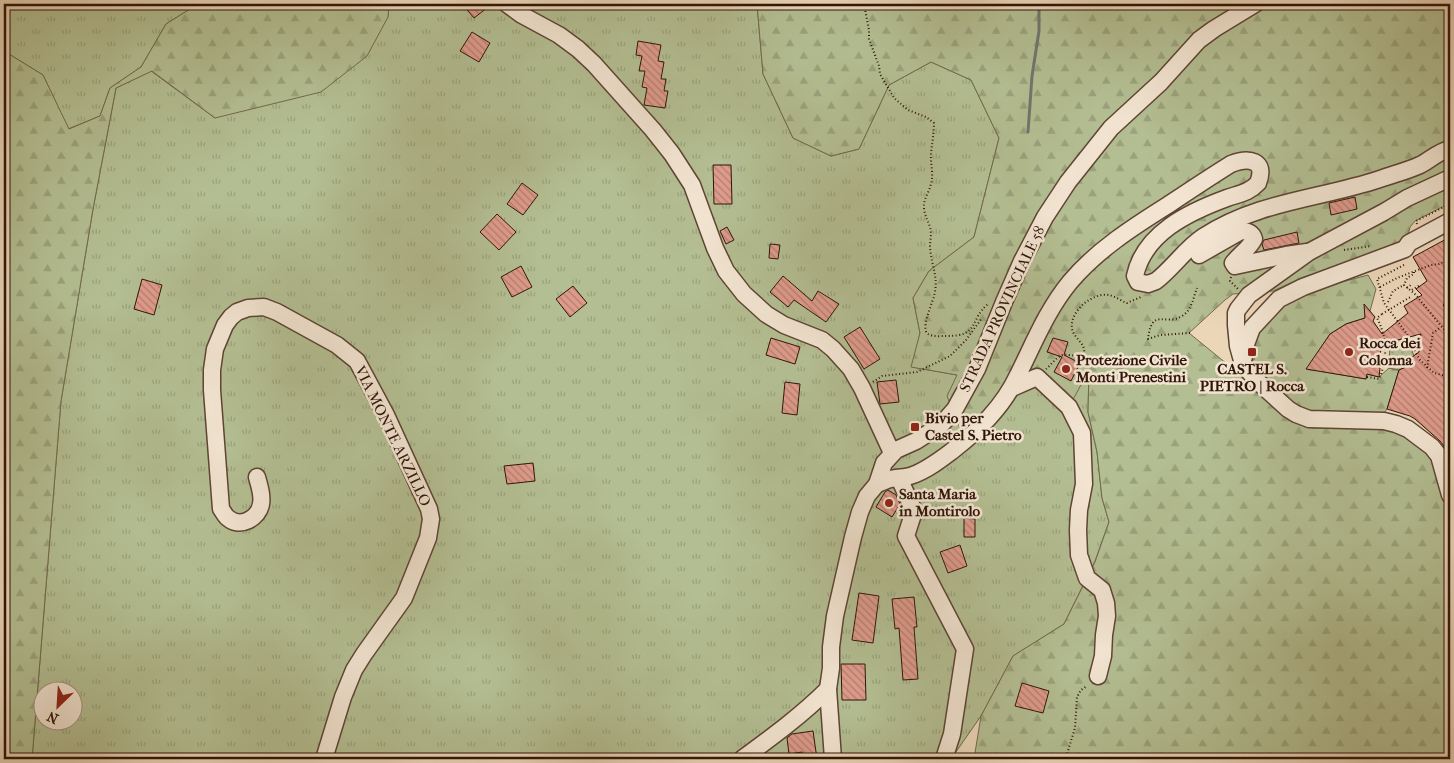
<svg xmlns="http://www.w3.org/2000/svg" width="1454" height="763" viewBox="0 0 1454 763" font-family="'IM FELL French Canon',serif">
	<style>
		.grass { fill: url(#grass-tufts); stroke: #716a4d; fill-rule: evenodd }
		.forest { fill: url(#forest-firs); stroke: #716a4d }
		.park { fill: url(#park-dots); stroke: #716a4d }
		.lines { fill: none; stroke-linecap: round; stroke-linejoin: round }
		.stream { stroke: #6f7671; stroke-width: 3 }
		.building { fill: url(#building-back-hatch); stroke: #2f1508 }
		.minor-casing { stroke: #5e4534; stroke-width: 19 }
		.path { stroke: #2f1508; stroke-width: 2; stroke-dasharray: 1 2.5; stroke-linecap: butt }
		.minor { stroke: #f2e4d1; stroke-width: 16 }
		.path-bridge { stroke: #2f1508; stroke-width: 2; stroke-dasharray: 1 2.5; stroke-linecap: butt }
		.poi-dot { fill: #8f2418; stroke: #f2e4d1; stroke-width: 2 }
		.labels { text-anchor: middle; stroke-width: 5; stroke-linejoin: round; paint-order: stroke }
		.street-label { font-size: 15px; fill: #2f1508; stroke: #f2e4d1 }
		.poi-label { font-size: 15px; font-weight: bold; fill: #2f1508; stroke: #f2e4d1; text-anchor: start }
	</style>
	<defs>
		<pattern id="grass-tufts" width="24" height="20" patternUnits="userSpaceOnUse" patternTransform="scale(1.25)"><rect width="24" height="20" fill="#b3be92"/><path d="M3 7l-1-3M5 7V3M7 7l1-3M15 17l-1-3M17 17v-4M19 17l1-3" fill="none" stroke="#9aa27c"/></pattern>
		<pattern id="forest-firs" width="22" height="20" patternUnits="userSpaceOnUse" patternTransform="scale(1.25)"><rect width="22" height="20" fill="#b3be92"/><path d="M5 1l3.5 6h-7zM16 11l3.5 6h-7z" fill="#9aa27c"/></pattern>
		<pattern id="park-dots" width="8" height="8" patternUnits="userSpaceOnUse" patternTransform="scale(1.25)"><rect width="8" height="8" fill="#b3be92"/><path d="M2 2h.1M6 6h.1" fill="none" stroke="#9aa27c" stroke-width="1.8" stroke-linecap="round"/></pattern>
		<pattern id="building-back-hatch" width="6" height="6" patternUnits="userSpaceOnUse" patternTransform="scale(1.25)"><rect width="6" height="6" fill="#de9b8b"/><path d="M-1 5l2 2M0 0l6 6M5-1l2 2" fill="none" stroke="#b47d70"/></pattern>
	</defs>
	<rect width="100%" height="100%" fill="#ebd6b8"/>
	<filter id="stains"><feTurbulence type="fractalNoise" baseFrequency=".004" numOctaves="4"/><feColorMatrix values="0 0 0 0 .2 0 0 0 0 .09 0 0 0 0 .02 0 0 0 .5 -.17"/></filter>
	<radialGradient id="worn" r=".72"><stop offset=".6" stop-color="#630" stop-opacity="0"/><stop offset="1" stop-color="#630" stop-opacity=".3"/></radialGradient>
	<!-- grass -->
	<g class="grass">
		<path d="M4,4H198L166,24L141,67L110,88L100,116L68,129L43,75L4,51Z"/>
		<path d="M389,4H757L763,74L793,138L831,156L859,149L889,85L931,62L971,80L999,138L974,237L929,271L913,298L920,333L912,367L957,375L1012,388L1089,368L1088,412L1097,452L1102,498L1109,522L1095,561L1064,624L1013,656L981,716L951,759H32L61,401L93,209L116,88L151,71L215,118L388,17ZM42,690H72V720H42Z"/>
	</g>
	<!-- forest -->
	<g class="forest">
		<path d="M198,4H389L388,17L367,56L321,92L215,118L152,71L116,88L93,209L61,401L32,759H4V51L43,75L69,129L100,116L110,88L141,67L166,24Z"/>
		<path d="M757,4H1450V203L1415,221L1410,227L1407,239L1401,245L1301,278L1273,291L1233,294L1225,300L1189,333L1297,421L1312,428H1382L1405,433L1429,454L1440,476L1450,527V759H974L981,716L1013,656L1064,624L1095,562L1109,522L1102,498L1097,452L1088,412L1089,370L1069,407L1051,389L1025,383L965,441L947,396L957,375L911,367L920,333L913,298L929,271L974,237L999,138L971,80L931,62L889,85L859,149L831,156L793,138L763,74Z"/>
		<path d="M1368,275L1376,289L1370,311L1365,315V318L1346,324L1330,334L1307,369L1366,379L1367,374L1379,377L1389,368L1399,370L1387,409L1384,413L1320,417L1293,407L1247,359L1254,360L1256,345L1249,344L1254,336L1288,300L1319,288Z"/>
	</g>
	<!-- park -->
	<path class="park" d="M1407,338L1414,356L1408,360L1406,367L1399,370L1389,368L1390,342Z"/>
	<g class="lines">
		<!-- stream -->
		<path class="stream" d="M1028,132L1032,76L1039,31V4"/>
	</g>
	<!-- building -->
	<g class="building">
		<path d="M462,4H492L474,18Z"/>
		<path d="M472,32L490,43L479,62L460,51Z"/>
		<path d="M638,41L661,45L658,61L664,62L661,79H666L664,91H668L665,108L644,105L647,88L642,87L645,71H639L642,56L636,55Z"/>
		<path d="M713,165H731L732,204H714Z"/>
		<path d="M522,183L538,195L523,215L507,204Z"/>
		<path d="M1355,197L1357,209L1331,215L1329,203Z"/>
		<path d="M497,214L516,232L499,250L480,232Z"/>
		<path d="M727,227L734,240L726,244L720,231Z"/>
		<path d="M1297,232L1299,243L1264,250L1262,244L1264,240Z"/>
		<path d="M1450,237V298L1443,305L1450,316V458L1447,450L1440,441L1415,419L1410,416L1387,409L1399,370L1406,367L1408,360L1419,352L1421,334L1382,344L1378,366L1380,368L1379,377L1367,374L1366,379L1306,369L1330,334L1346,324L1365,318L1364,304L1375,317L1373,321L1382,334L1408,313L1404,306L1422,295L1416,289L1427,281L1413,257Z"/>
		<path d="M770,244L780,245L778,259L769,258Z"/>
		<path d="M521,266L532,287L512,297L501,277Z"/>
		<path d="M783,276L812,301L818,291L839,304L826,322L794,300L788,307L770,292Z"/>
		<path d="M142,279L162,285L154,315L134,309Z"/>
		<path d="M573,286L587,303L570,317L556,299Z"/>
		<path d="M860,327L880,359L864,369L844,337Z"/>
		<path d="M771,338L800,347L795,364L766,355Z"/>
		<path d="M1053,338L1068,342L1064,355L1078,362L1076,366L1078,367L1071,381L1054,372L1062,357L1047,352Z"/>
		<path d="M896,380L899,402L880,404L877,382Z"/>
		<path d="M785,382L800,384L797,415L782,413Z"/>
		<path d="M533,463L535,481L507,484L504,466Z"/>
		<path d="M888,490L896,495L900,504L892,517L876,507L885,492Z"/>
		<path d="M964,518L975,519V537H964Z"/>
		<path d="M960,545L967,566L948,573L940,552Z"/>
		<path d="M859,593L879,596L873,643L852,640Z"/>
		<path d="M914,597L917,627H914L918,679L903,680L899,628L895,629L892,599Z"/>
		<path d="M841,664H865L866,700H842Z"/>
		<path d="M1022,683L1049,691L1043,713L1015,706Z"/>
		<path d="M813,731L817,759H803L802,752L789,754L787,738L792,734Z"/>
	</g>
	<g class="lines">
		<!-- minor casing -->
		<g class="minor-casing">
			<g id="minor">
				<path d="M507,4L522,15L559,35L578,49L594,64L653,130L672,154L692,185L715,248L726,271L744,294L766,314L784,325L822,340L833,349L851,369L862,388L892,453"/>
				<path d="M1450,178L1407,198L1384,212L1309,252L1249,295L1238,309L1236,313V325L1238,346L1243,364L1256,380L1288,409L1296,414L1309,419L1384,421L1396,424L1408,429L1432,447L1439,456L1450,495"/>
				<path d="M1199,255L1241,231C1247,231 1252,232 1254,239C1249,249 1240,254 1233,263L1235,266L1286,255L1307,252"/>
				<path d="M1244,357L1245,347L1252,328L1279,299L1303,287L1405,249L1409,243L1450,221"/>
				<path d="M1012,388L1037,377L1069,407L1082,433L1084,484L1079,510L1078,530L1079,555L1087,578L1102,590L1106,603L1107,616L1104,635L1103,656L1098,676"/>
				<path d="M257,477C259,485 263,495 261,504C259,518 240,529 228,518C225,516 223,511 221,509L212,390V370L215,349L225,325L231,317L237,312L248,308L264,307L277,312L337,345L357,361L386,415L429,509L431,519L428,538L404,598L364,654L354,670L343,697L324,759"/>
				<path d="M899,478L914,511L906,536L965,649L952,734L944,759"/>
				<path d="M877,484C881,483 886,480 891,479C898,477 906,478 913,475C927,470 940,460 952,451C979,430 1003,407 1018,375C1034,343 1047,310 1070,282C1097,250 1133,227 1168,205C1189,191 1210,177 1231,164C1249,157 1267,160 1258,183C1249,193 1238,194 1227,198C1189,212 1144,233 1135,276L1138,282L1148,284L1156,281C1173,268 1185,249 1203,237C1258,201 1320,199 1380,179C1394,174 1407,171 1420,165C1430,160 1439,151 1450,149"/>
				<path d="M742,759C772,737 802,715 828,689"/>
				<path d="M833,759L828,689L831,668V647L835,616L853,537L860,512L867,496L877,484L884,463L896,450L916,441L941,425L955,409L977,369L1004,302L1022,261L1045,217L1068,182L1111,128L1161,82L1199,40L1214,29L1255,4"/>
			</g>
		</g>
		<!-- path -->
		<g class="path">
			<path d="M864,4L869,30V39L879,66L880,74L894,98L908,110L926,117L934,123C934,134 932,143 931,153C930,163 934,174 931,184C929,193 923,199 924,209C925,216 928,221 930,227C932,234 930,240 930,246C931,268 941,279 932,302C930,309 921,330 928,334C933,337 941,336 947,336C980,336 969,320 988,304"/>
			<path d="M1417,224L1416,221L1450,204"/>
			<path d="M1344,250L1371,246"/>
			<path d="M1404,265L1377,279L1384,303L1407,334L1419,359L1434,373L1450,377"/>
			<path d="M1414,272V274L1407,278L1404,285L1416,295L1450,337"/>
			<path d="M1231,277L1230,281L1238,289"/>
			<path d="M1380,287L1397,278L1431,265L1439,264L1450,259"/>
			<path d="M1407,288L1412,284"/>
			<path d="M1412,290L1420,285"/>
			<path d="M1388,302L1393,291L1404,285"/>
			<path d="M1190,333L1160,335L1148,339C1152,306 1165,327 1182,316C1192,310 1193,298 1197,288"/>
			<path d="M1427,368L1433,333L1441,327"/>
			<path d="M1046,369C1051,365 1057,356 1063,355C1071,354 1077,358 1084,353C1086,344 1074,338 1072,329C1069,312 1092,292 1109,295C1115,296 1121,301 1127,303L1141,297"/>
			<path d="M1367,377L1379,379C1388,359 1387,337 1377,318L1382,314"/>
			<path d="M873,382L882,376L917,372L950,356L966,340L982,318"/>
			<path d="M1071,759L1067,754L1075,728L1077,697L1081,690L1087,686"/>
		</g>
		<!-- minor -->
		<use href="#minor" class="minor"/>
		<!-- path-bridge -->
		<path class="path-bridge" d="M1382,314L1412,296"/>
	</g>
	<!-- markers -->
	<g class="poi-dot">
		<rect x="1247" y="347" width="10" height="10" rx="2.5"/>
		<circle cx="1349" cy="352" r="5"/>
		<circle cx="1066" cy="369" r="5"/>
		<rect x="910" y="422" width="10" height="10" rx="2.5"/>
		<circle cx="889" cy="503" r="5"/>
	</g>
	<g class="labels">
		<!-- street labels -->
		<g class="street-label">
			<text transform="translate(1002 309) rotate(-65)" y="5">STRADA PROVINCIALE 58</text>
			<text transform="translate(393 436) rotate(64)" y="5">VIA MONTE ARZILLO</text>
		</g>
		<!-- poi labels -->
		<g class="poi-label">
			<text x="1359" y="348">Rocca dei<tspan x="1359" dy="17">Colonna</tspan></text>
			<text x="1076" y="365">Protezione Civile<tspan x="1076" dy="17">Monti Prenestini</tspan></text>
			<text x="1252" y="374" text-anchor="middle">CASTEL S.<tspan x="1252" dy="17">PIETRO | Rocca</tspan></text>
			<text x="925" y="423">Bivio per<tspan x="925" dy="17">Castel S. Pietro</tspan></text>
			<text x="899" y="499">Santa Maria<tspan x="899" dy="17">in Montirolo</tspan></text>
		</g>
	</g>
	<!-- margin -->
	<rect width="1454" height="763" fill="none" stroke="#ebd6b8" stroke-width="20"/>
	<rect x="5" y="5" width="1444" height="753" fill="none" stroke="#2f1508" stroke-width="2.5"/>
	<rect x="10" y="10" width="1434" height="743" fill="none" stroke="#2f1508"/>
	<!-- north arrow -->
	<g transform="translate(58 706) rotate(205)"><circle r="24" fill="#f2e4d1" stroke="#a49181"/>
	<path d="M0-4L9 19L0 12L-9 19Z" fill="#8f2418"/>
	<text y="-8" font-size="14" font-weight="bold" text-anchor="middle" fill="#2f1508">N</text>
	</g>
	<rect width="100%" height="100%" filter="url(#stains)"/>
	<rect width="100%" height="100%" fill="url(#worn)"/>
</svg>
